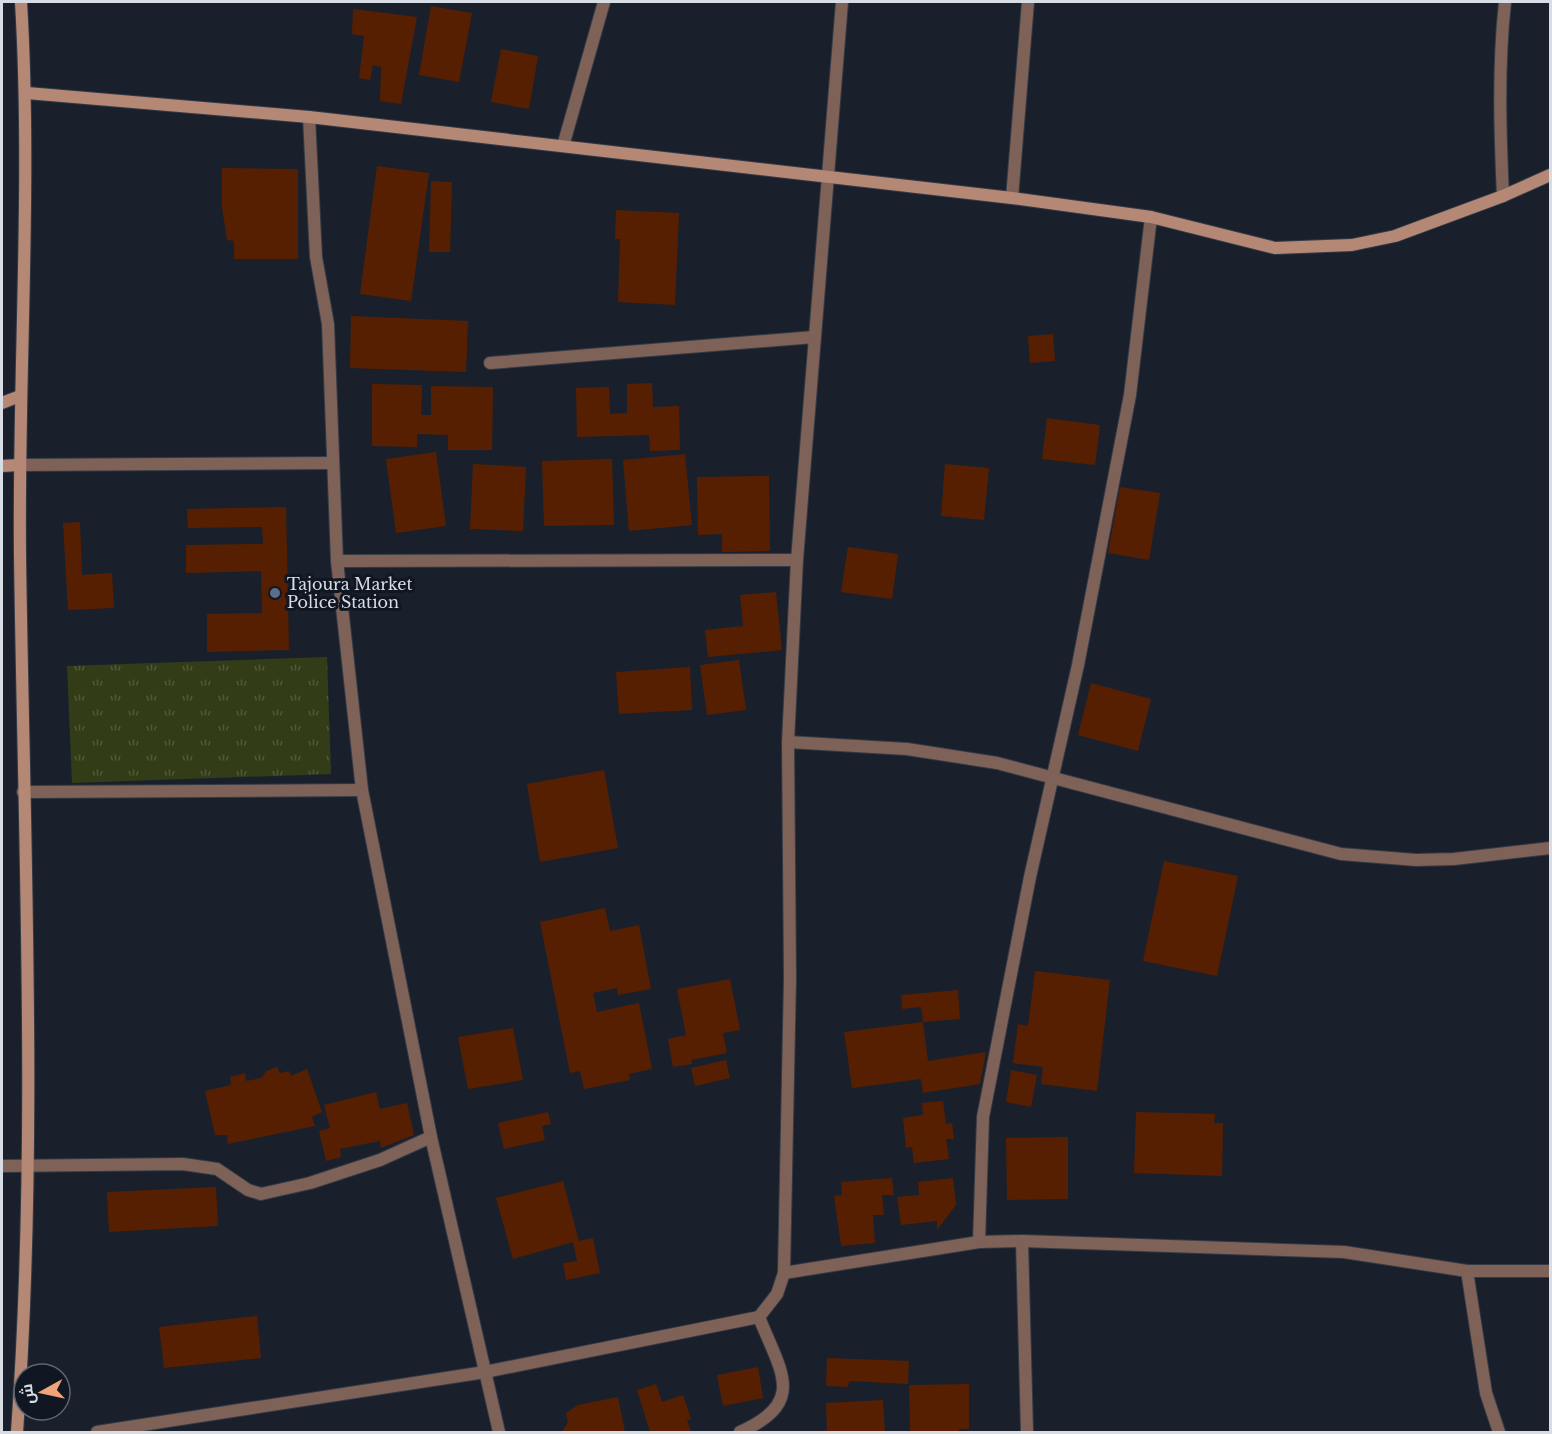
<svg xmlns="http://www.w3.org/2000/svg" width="1552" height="1434" viewBox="0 0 1552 1434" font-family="'Libre Baskerville',Cairo,serif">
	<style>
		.grass { fill: url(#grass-tufts) }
		.building { fill: #571f01 }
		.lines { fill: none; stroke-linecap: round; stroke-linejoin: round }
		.street-casing { stroke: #343a46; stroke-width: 14 }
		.secondary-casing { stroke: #343a46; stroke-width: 14 }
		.street { stroke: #7f6257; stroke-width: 12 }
		.secondary { stroke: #b58876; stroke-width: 12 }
		.service-dot { fill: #5c6f8a; stroke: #101722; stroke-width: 2 }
		.labels { text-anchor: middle; stroke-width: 6; stroke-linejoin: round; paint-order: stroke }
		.poi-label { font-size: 16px; fill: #d7dce5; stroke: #101722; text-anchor: start }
	</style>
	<defs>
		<pattern id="grass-tufts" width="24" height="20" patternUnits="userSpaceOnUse" patternTransform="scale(1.5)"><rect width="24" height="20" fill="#323d17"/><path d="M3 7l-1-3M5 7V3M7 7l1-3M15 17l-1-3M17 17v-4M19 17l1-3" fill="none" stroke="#4f5839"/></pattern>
	</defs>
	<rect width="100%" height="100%" fill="#19202c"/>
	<!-- grass -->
	<path class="grass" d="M327,657L331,774L72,783L67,666Z"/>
	<!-- building -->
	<g class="building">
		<path d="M431,6L472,13L459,82L419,75Z"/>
		<path d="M353,9L417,17L401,104L380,101L381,67L373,65L370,80L359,78L364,36L352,34Z"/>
		<path d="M501,49L538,56L529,109L491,102Z"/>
		<path d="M377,166L429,173L411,301L360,294Z"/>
		<path d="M222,168L298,169V259H234V241L227,240L222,207Z"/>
		<path d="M431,181L452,182L450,252H429Z"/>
		<path d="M616,210L679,213L675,305L618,302L620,239H615Z"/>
		<path d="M351,316L468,321L466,372L350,368Z"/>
		<path d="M1053,334L1055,361L1030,363L1028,336Z"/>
		<path d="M652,383L653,407L679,406L680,450L650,451L649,435L577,437L576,388L609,387L610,414L627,413V384Z"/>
		<path d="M372,384L422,385L421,415H431V386L493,387L492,450H448V435L417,434V447L372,446Z"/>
		<path d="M1047,418L1100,425L1095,465L1042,459Z"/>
		<path d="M436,452L446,526L396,533L386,459Z"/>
		<path d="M685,454L692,525L629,531L623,460Z"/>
		<path d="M612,459L614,525L544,526L542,461Z"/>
		<path d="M473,464L526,467L523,531L470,529Z"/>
		<path d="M945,464L989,468L984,520L941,516Z"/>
		<path d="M769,476L770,551L722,552V534L698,535L697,477Z"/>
		<path d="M1120,487L1160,493L1149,560L1108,553Z"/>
		<path d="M286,507L289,650L207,652V614L262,613L261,571L186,573V545L263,544L262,527L188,528L187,509Z"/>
		<path d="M80,522L82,575L112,573L114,608L68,610L63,523Z"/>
		<path d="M848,547L898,554L892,599L841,592Z"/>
		<path d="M776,592L782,650L708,657L705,630L743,626L740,595Z"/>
		<path d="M739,660L746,710L707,715L700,665Z"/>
		<path d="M690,667L692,710L619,714L616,672Z"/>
		<path d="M1091,683L1151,699L1138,751L1078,735Z"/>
		<path d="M604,770L618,848L540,862L527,784Z"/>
		<path d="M1164,861L1238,876L1217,976L1143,961Z"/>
		<path d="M605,908L610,931L639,925L651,989L618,995L617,988L593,993L597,1012L639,1003L652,1069L629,1074L630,1080L584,1089L580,1071L570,1073L540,922Z"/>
		<path d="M1035,971L1110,980L1097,1091L1041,1084L1043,1067L1013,1063L1018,1024L1028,1026Z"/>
		<path d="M730,979L740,1030L723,1033L727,1053L691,1060L692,1064L673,1067L668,1039L686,1035L677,989Z"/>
		<path d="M958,990L960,1019L923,1022L928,1061L986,1052L980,1084L923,1093L921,1079L852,1088L844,1032L923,1022L921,1007L902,1009L901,995Z"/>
		<path d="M513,1028L523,1080L468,1089L458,1037Z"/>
		<path d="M726,1060L730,1078L695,1086L691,1068Z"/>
		<path d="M277,1067L280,1073L289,1071L291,1076L307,1069L322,1112L312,1117L315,1126L228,1144L227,1135H215L205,1091L231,1085L230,1077L245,1073L246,1081L262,1078L266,1071Z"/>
		<path d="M1011,1070L1037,1075L1031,1107L1006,1102Z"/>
		<path d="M376,1092L380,1109L407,1103L414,1135L381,1148L380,1141L340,1149L341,1157L326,1161L319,1131L330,1128L324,1105Z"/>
		<path d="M943,1101L946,1124L952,1123L954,1139H946L949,1159L914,1163L912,1147L906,1148L903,1118L923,1115L922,1103Z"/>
		<path d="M548,1112L551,1124L542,1126L545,1140L504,1149L498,1123Z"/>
		<path d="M1136,1112L1215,1114L1214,1123H1223L1222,1176L1134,1173Z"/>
		<path d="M1068,1137V1199L1007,1200L1006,1138Z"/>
		<path d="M892,1178L894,1195H882L884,1215H873L875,1243L841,1246L834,1196L842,1195L841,1182Z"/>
		<path d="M953,1178L956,1205L937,1230V1221L901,1225L897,1197L919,1195L918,1182Z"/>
		<path d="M563,1181L579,1241L593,1238L600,1273L566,1280L563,1263L577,1261L573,1242L513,1259L496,1198Z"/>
		<path d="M216,1187L218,1226L109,1232L107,1192Z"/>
		<path d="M257,1316L261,1358L164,1368L159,1327Z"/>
		<path d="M827,1358L909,1361L908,1384L849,1381L848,1387L826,1386Z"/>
		<path d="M758,1367L763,1398L723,1406L717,1375Z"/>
		<path d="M656,1384L662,1402L683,1395L691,1419L687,1420L691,1432H650L637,1390Z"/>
		<path d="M969,1384V1429H959V1432H910L909,1385Z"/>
		<path d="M618,1397L625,1432H562L568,1422L566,1413L578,1405Z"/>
		<path d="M883,1400L885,1432H817L827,1430L826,1403Z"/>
	</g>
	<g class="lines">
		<!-- street casing -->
		<g class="street-casing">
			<g id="street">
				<path d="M309,117L316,257L328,324L337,561L362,790L431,1137L499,1432"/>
				<path d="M563,146L604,2"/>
				<path d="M1503,196C1500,131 1498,66 1505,2"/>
				<path d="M1012,198L1028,2"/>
				<path d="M490,363L814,337"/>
				<path d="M19,465L331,463"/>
				<path d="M337,561L797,560"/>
				<path d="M788,742L907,749L997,763L1341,854L1416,860L1454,859L1550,848"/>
				<path d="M23,792L362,790"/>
				<path d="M2,1166L183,1164L217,1169L248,1190L261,1194L310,1183L380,1160L431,1137"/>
				<path d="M1022,1241L1027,1432"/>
				<path d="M979,1242L983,1117L1030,877L1078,665L1130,395L1151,217"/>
				<path d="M1467,1271L1486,1393L1499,1432"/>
				<path d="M784,1273L979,1242L1022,1241L1344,1252L1467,1271H1550"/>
				<path d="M97,1432L485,1372L759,1317L777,1294L784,1273L790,978L788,742L797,560L842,2"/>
				<path d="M740,1432C808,1402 780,1371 759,1317"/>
			</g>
		</g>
		<!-- secondary casing -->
		<g class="secondary-casing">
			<g id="secondary">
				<path d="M27,93L309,117L1012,198L1151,217L1275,248L1352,245L1395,236L1503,196L1550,175"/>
				<path d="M2,403L20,396"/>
				<path d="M2,466L19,465"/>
				<path d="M17,1432C38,1141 24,847 20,555C18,371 32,186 21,2"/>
			</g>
		</g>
		<!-- street -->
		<use href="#street" class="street"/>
		<!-- secondary -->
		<use href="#secondary" class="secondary"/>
	</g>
	<!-- markers -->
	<circle class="service-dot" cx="275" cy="593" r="6"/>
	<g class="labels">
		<!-- poi labels -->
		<g class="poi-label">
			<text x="287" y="590">Tajoura Market<tspan x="287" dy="18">Police Station</tspan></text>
		</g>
	</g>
	<!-- border -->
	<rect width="1552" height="1434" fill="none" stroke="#d7dce5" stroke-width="6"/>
	<!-- north arrow -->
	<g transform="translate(42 1392) rotate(262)"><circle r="28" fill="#101722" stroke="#606670" stroke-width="1.5"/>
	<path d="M0-4.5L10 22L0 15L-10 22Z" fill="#f0a278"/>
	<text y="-9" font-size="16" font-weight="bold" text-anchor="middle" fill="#d7dce5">ش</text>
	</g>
</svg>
